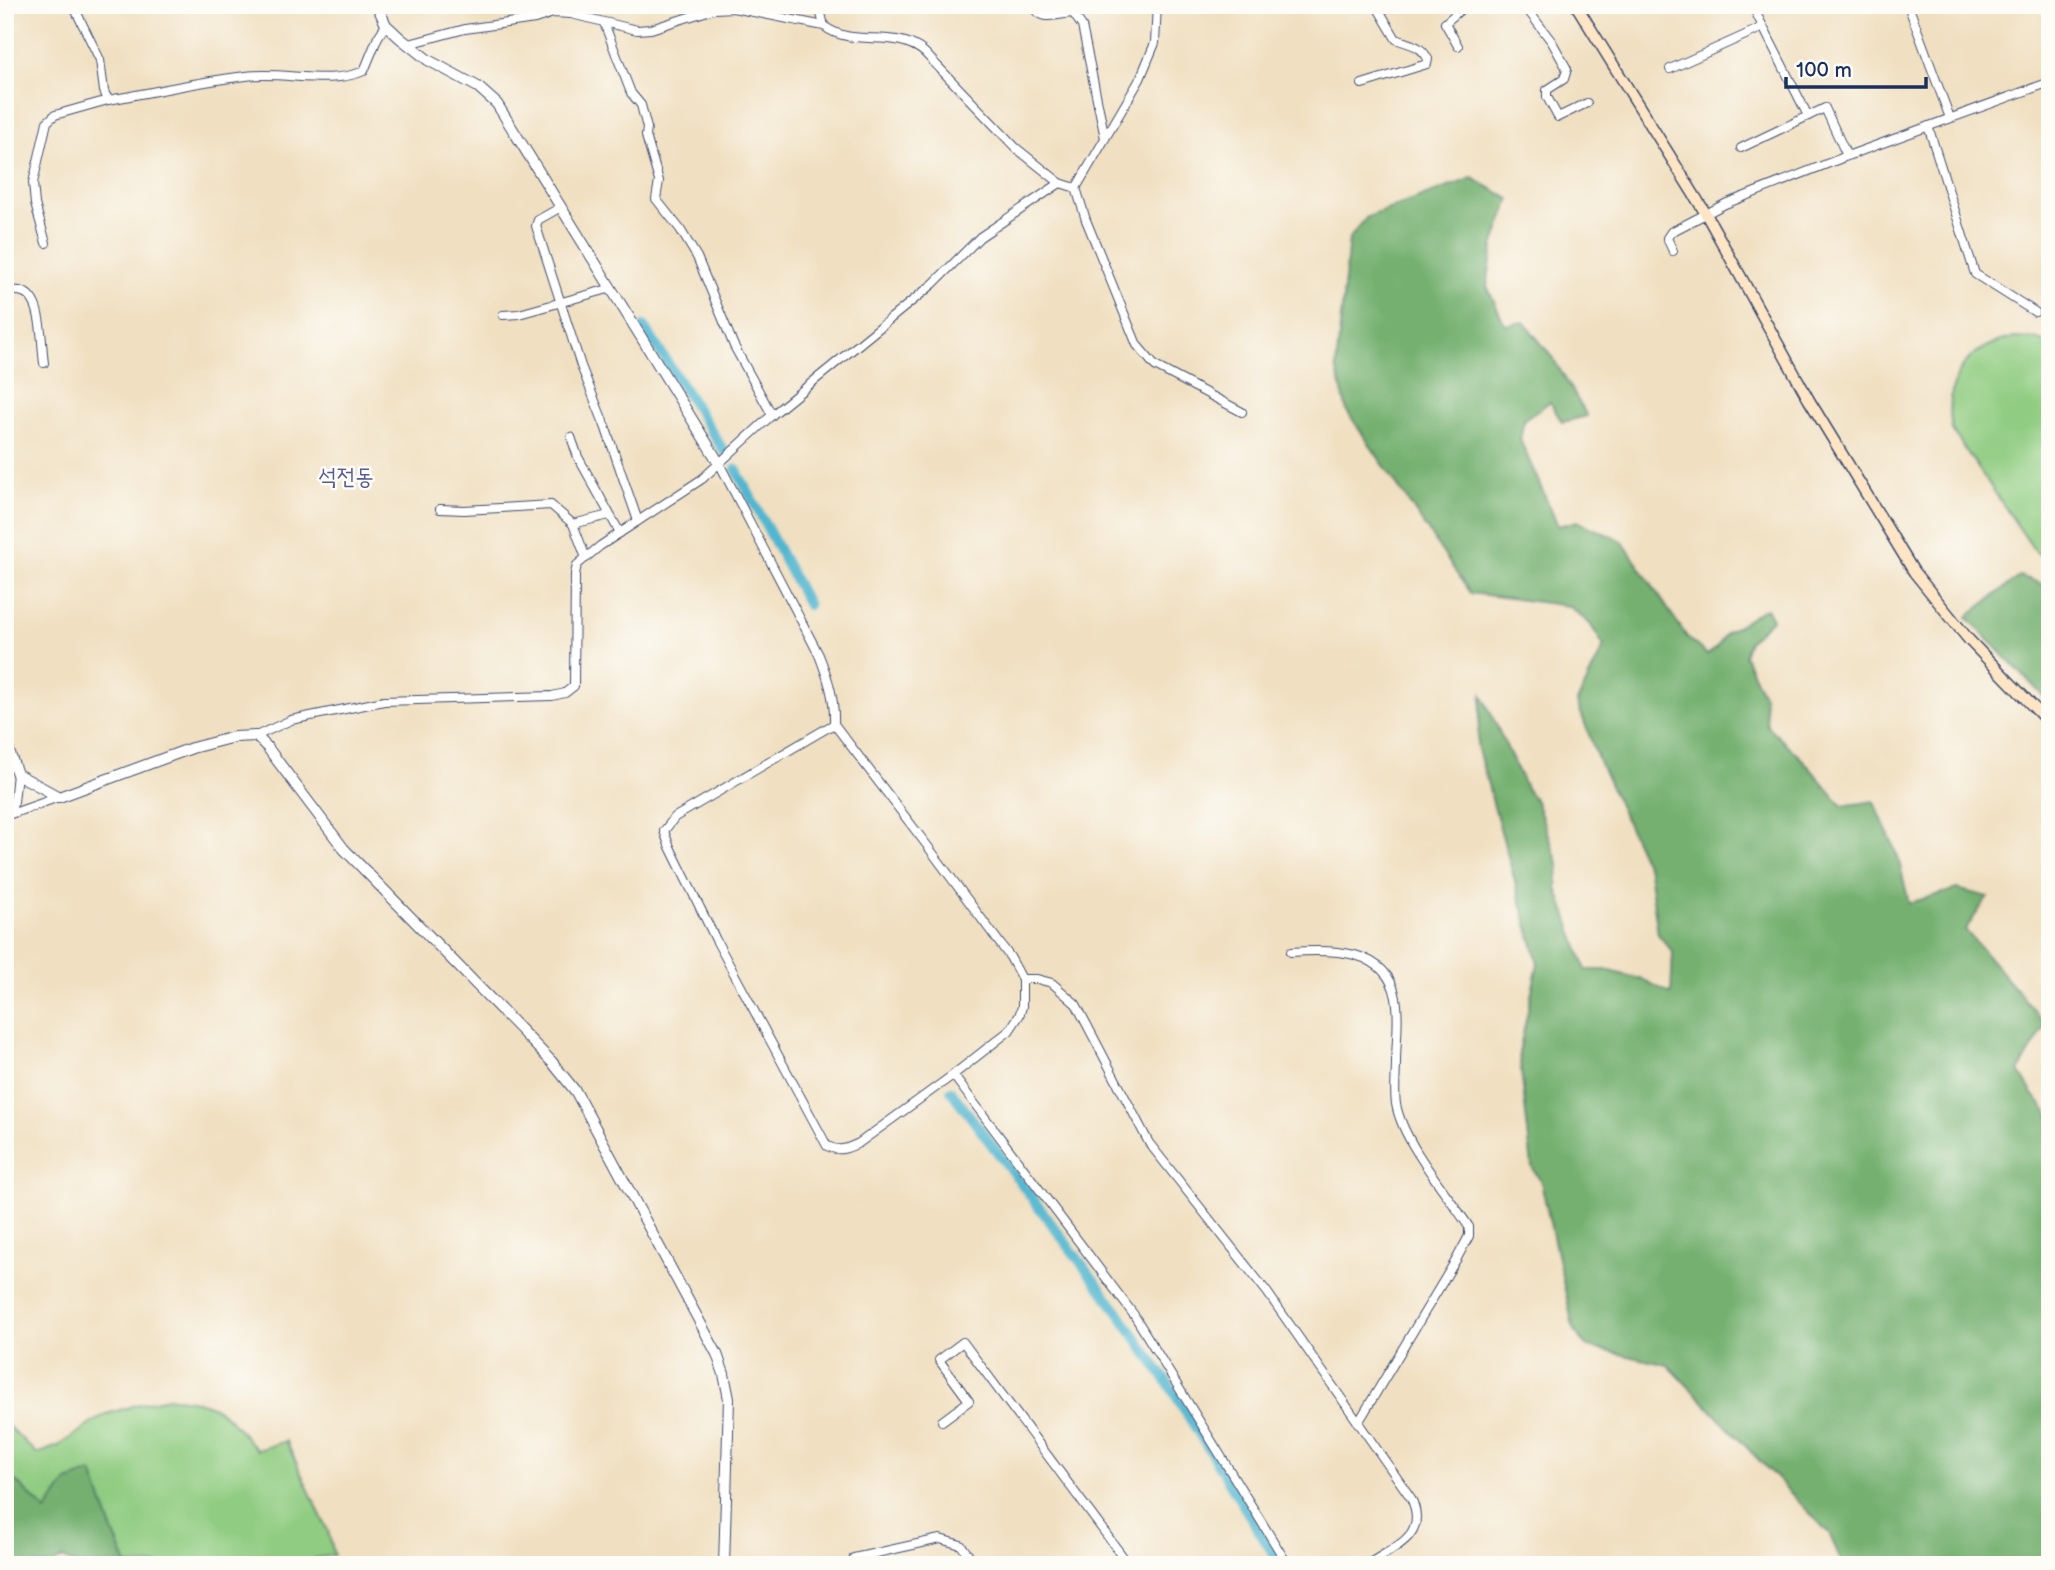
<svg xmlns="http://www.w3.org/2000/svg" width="2055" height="1570" viewBox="0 0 2055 1570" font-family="'Balsamiq Sans','Poor Story',sans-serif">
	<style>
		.green { fill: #90cc81; stroke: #567e70; stroke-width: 2 }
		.forest { fill: #74b06f; stroke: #487066; stroke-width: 2 }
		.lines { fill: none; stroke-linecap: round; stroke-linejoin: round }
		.canal { stroke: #51b6cf; stroke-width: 10 }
		.minor-casing { stroke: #3b496d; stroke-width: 10 }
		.tertiary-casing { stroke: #3b496d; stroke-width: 12 }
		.secondary-casing { stroke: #3b496d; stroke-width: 13 }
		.minor { stroke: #fff; stroke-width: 8 }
		.tertiary { stroke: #fff; stroke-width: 10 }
		.secondary { stroke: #fde5c5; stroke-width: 10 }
		.labels { text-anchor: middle; stroke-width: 5; stroke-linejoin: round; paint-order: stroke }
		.quarter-label { font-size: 23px; fill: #585a93; stroke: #fdfcf7 }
	</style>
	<rect width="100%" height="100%" fill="#fdfcf7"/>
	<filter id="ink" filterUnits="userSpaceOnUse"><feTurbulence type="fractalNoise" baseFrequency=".0143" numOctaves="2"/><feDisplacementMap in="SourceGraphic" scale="14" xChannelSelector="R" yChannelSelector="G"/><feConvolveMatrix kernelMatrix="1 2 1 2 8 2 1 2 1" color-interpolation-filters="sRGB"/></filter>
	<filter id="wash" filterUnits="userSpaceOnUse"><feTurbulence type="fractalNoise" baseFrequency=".00686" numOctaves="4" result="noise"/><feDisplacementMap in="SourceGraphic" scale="28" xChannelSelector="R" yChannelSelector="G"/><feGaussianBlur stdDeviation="1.57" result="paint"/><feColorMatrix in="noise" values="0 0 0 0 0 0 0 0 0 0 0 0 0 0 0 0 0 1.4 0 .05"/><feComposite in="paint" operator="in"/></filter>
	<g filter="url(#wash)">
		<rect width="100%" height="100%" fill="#f0dfc0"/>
		<!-- green -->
		<g class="green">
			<path d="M2012,338L2036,339L2050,344V562L2035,551L1952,430C1944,382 1963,348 2012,338Z"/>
			<path d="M168,1398C220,1399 225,1415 257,1450L286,1441L328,1531L334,1555L315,1558L314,1565H127L111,1527L92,1473L67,1481L46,1511L5,1471V1423L37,1454L58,1446L104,1415L136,1405Z"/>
		</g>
		<!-- forest -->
		<g class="forest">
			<path d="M1472,178L1510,199L1493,247L1487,286L1505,325L1524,322L1553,358L1587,416L1562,422L1550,402L1524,419L1520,440L1558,526L1577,521L1622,541L1687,637L1707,655L1716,648L1726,633L1766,608L1772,619L1749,641L1744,655L1764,697L1767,726L1805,762L1842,806L1874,801L1898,857L1909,903L1957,889L1988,897L1965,930L2046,1024L2019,1071L2033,1094L2050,1115V1565H1843L1829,1533L1668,1365L1589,1347L1574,1331L1541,1182L1532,1167L1519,1053L1538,963L1477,746L1482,695L1527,790L1536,801L1559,866L1557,888L1586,970H1607L1646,981L1671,994L1673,952L1658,934L1649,871L1598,759L1577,702L1604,646L1590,624L1569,606L1470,593L1347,411L1336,367L1349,239L1367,217Z"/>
			<path d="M2020,576L2045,585L2047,600H2050V703L1967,617Z"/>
			<path d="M5,1471L46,1511L67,1481L92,1472L111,1527L127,1565H76L63,1558L52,1565H5Z"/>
		</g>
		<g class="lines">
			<!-- canal -->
			<g class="canal">
				<path d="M644,326L724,451"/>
				<path d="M736,469L808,605"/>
				<path d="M951,1091L1116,1309L1169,1385L1280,1565"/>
			</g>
		</g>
	</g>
	<g filter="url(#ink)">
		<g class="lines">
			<!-- minor casing -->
			<g class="minor-casing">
				<g id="minor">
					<path d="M73,5L100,60L104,91L108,100C154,92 201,81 246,76C285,71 328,86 364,71L378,37L386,25"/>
					<path d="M816,5L820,9L824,26"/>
					<path d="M1031,5C1043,23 1056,14 1073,13L1082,26L1105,138"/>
					<path d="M1524,5L1552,42L1567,69L1564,79L1547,90V97L1558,117L1587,103"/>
					<path d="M1752,5L1808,116"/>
					<path d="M1908,5L1950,118"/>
					<path d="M604,23L631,93L641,105L647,128L646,136L659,181L656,199L680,229L697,257L734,346L772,415"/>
					<path d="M409,44L465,29L535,19L553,13L571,14L637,30L651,29L714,9L733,8L824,26C853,49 894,27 924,52L1016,148L1060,183"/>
					<path d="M1458,46L1445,23L1466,5"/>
					<path d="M1670,69L1763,27"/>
					<path d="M1362,84L1427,64L1428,59C1420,44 1410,45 1396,39L1376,5"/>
					<path d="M1928,126L1975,274L2035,312"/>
					<path d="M1741,148L1825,108L1847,156"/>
					<path d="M1076,188L1140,79L1155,43L1157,5"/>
					<path d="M561,207L538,220L536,226L581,366L605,426L638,521"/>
					<path d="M46,243L35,204L33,183L47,122L55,115L108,100"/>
					<path d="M1673,251L1667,238L1671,232L1725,204L1847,156L2050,82"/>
					<path d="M5,293C45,279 40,338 44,363"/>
					<path d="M503,315L519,314L612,288"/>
					<path d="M571,437L578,457L620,533"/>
					<path d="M719,463L819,655C828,678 835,699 834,724L926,844L1010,957L1022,979V1007L1019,1016L1009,1031L953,1075L1134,1315L1288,1565"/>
					<path d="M440,509L464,510L551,505L573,524L609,515"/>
					<path d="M573,524L586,558"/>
					<path d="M834,724L675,817L664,831L669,845L716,940L827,1146C840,1152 846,1149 859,1143L953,1075"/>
					<path d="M256,736L291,720L384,701L552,696L565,693L574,686L575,574L577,565L600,546L702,479L772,415L933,284L980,237L1060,183L1076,188L1086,220L1137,345L1155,366L1242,412"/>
					<path d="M9,814L14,802L17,774"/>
					<path d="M5,816L59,797"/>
					<path d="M1291,952C1331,949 1387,948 1396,998C1400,1018 1396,1041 1396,1062C1396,1075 1394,1091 1396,1104C1403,1143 1447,1193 1469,1227V1236L1456,1260L1358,1423"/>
					<path d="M1022,979H1037L1052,983L1076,1004L1149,1143L1267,1292L1411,1498C1429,1536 1395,1546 1367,1565"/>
					<path d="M942,1421L969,1401L939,1360L963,1342L1129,1565"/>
					<path d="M855,1565L854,1558L940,1539L961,1545L976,1565"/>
				</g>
			</g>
			<!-- tertiary casing -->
			<g class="tertiary-casing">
				<g id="tertiary">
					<path d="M377,5L386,25L400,38L428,60L478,87L497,104L719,463"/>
					<path d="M5,740L17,774L59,797L192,748L234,737L256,736L267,747L344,849L552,1062L576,1092L717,1354L724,1374L729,1399L724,1565"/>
				</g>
			</g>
			<!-- secondary casing -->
			<g class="secondary-casing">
				<path id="secondary" d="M1576,5L1706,214L1809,400L1914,572L1969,640L2050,724"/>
			</g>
			<!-- minor -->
			<use href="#minor" class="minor"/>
			<!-- tertiary -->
			<use href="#tertiary" class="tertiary"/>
			<!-- secondary -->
			<use href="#secondary" class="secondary"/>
		</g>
	</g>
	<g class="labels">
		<!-- quarter labels -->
		<g class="quarter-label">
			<text x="346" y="484">석전동</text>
		</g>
	</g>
	<!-- margin -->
	<rect width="2055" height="1570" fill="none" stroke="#fdfcf7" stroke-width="28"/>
	<!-- scale -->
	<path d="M1786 77v10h140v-10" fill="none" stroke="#1b2f5e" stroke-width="3.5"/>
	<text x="1796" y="77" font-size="21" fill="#1b2f5e" stroke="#fdfcf7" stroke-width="5" paint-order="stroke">100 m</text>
</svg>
